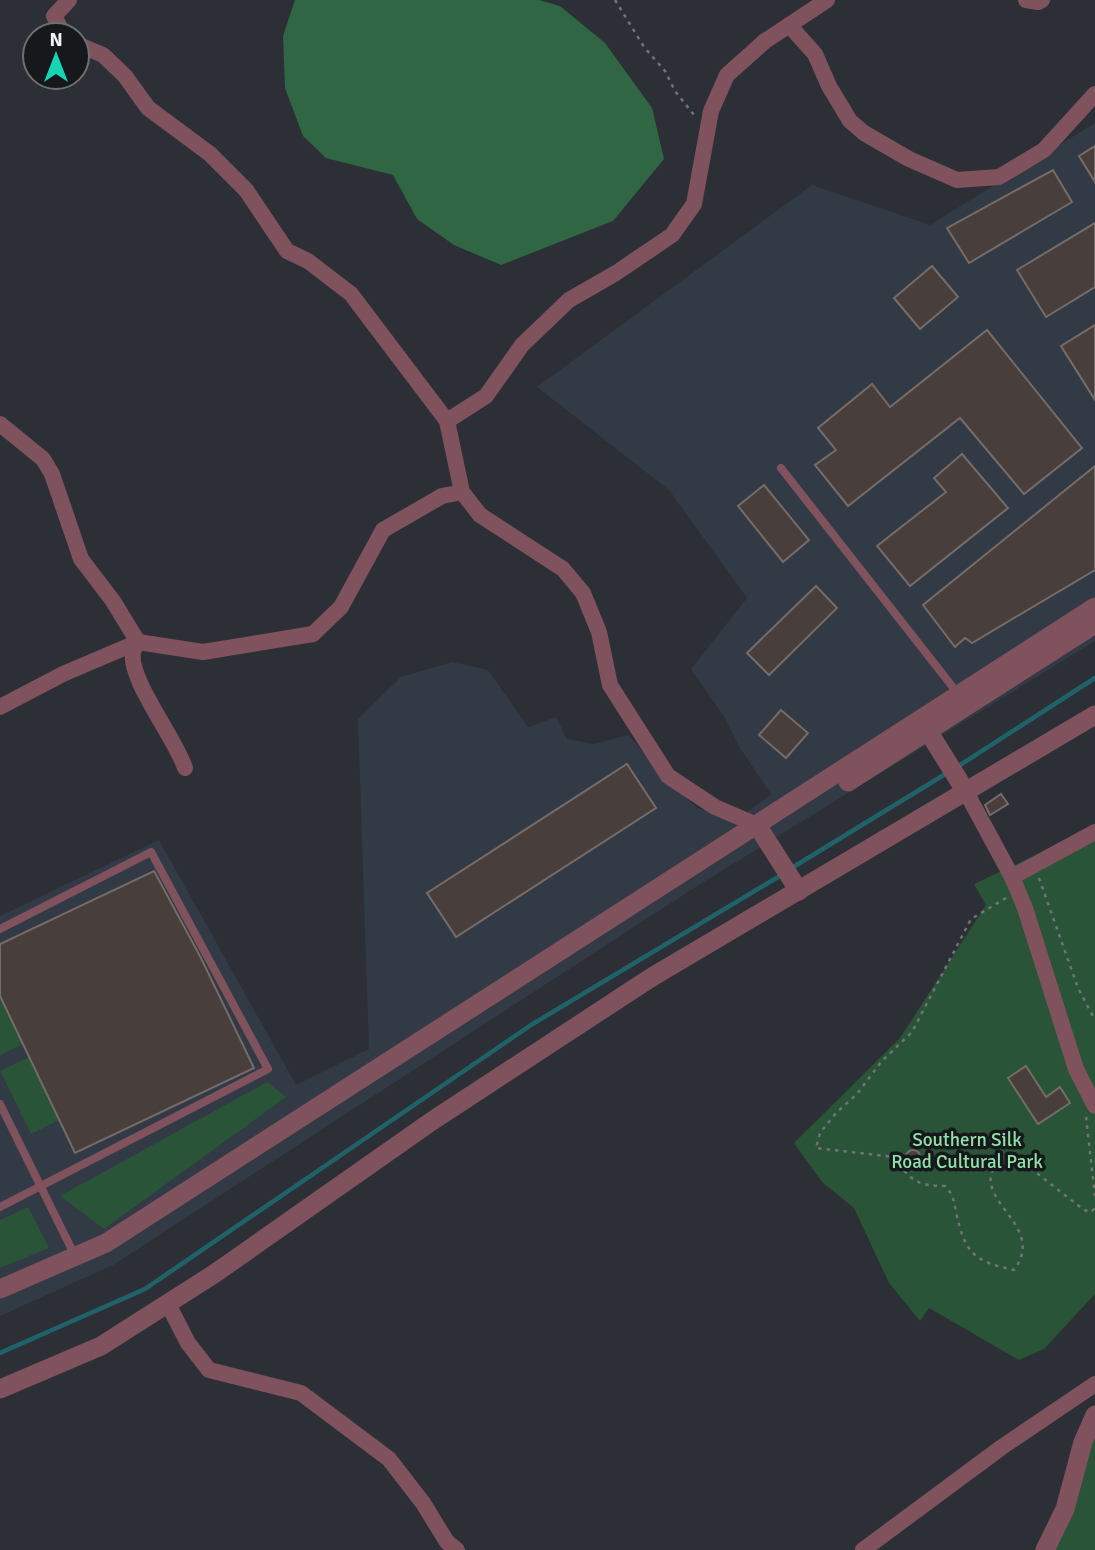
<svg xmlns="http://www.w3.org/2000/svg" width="1095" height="1550" viewBox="0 0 1095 1550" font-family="Signika,sans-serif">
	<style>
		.built { fill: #323a45 }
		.green { fill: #295437 }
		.forest { fill: #306643 }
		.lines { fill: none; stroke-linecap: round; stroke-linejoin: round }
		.stream { stroke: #206269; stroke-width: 4.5 }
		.building { fill: #483f3c; stroke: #756b68; stroke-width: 2 }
		.path { stroke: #707379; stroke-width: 2.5; stroke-dasharray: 3.5 5; stroke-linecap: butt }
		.service { stroke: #80525d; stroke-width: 8 }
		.minor { stroke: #80525d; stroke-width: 16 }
		.tertiary { stroke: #80525d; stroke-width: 19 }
		.labels { text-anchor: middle; stroke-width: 7; stroke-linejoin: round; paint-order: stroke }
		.park-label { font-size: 19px; fill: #90e1a9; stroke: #16181b }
	</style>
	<rect width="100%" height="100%" fill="#2c3036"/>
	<!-- built -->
	<path class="built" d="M1095,123V641L694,888L113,1265L0,1316V916L159,840L296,1085L369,1049L358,719L401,677L452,662L488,670L528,727L556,717L567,739L594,744L629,735L660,773L697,808L740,817L771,794L740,748L725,718L691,669L747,598L669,490L537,387L812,185L930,225Z"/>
	<!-- green -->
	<g class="green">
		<path d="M1095,827V1294L1044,1349L1019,1360L929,1308L920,1321L889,1283L854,1208L822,1182L794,1143L900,1038L986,905L974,884Z"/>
		<path d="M0,996L23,1044L0,1055Z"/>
		<path d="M29,1057L59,1120L31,1134L0,1071Z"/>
		<path d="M267,1082L286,1097L104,1229L60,1196Z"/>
		<path d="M28,1207L49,1248L0,1268V1220Z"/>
		<path d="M1095,1427V1550H1054Z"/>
	</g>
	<!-- forest -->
	<path class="forest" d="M295,0H539L560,6L605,43L652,108L664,159L613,221L501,265L454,245L417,219L393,175L326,158L303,136L285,88L283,36Z"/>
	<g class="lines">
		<!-- stream -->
		<g class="stream">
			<path d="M957,767L1095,678"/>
			<path d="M790,869L947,773"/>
			<path d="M0,1353L145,1289L531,1025L783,874"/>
		</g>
	</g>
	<!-- building -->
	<g class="building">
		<path d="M1095,146V182L1079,156Z"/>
		<path d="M1053,170L1072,202L969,263L947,228Z"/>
		<path d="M1095,223V287L1046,317L1017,270Z"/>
		<path d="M932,266L958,297L920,329L894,298Z"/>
		<path d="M1095,325V400L1061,346Z"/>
		<path d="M987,330L1082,448L1024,494L960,418L848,506L815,465L836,450L818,428L872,384L890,407Z"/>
		<path d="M962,454L1008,508L910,586L877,546L946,492L934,478Z"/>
		<path d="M1095,466V570L972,643L965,638L955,647L923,605Z"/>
		<path d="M764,485L809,540L783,562L738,506Z"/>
		<path d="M816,586L837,608L769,675L747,653Z"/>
		<path d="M781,710L808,733L786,758L759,735Z"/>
		<path d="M627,764L656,808L456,937L427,893Z"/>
		<path d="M1001,794L1008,804L990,815L985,805Z"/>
		<path d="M154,871L201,958L254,1068L75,1153L0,996V944Z"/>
		<path d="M1026,1066L1046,1097L1060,1087L1070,1103L1038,1124L1008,1078Z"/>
		<circle cx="913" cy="1157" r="7"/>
	</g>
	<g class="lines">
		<!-- path -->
		<g class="path">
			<path d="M615,0L644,47L665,71L675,91L694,115"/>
			<path d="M1039,878L1078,988L1095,1020"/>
			<path d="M1006,898L971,919L912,1032L881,1062L857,1094L836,1113L820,1133L816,1148L894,1157C910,1180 917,1186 945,1186C953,1194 954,1201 956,1212C965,1252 972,1261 1014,1270C1050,1222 960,1198 1002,1157L1010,1156L1020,1160L1084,1210L1091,1212L1095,1208"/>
			<path d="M1086,1117L1095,1196"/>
			<path d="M899,1164L907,1161"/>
		</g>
		<!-- service -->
		<g class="service">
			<path d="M781,468L959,695"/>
			<path d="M0,929L151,852L268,1069L0,1207"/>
			<path d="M0,1104L75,1256"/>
		</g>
		<!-- minor -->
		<g class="minor">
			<path d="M1026,0L1038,2L1042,0"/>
			<path d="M789,25L815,54L829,86L850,121L864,133L909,159L957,180L999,177L1044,150L1095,94"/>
			<path d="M64,35L54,16L69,0"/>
			<path d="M77,44L103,55L125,76L148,108L210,154L246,190L287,251L308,261L351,294L447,421L462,492L480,515L563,569L583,593L599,632L610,685L668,776L715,807L757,825"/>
			<path d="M447,421L486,396L522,345L569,300L616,273L672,235L694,204L711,111L727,75L765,41L827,0"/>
			<path d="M0,424L43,459L52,474L81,559L113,601L138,642C136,645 134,648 133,652C128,679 176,739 185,768"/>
			<path d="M0,707L63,674L138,642L203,652L313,634L341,607L383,530L442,496L462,492"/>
			<path d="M966,792L1012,877L1025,908L1076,1069L1095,1106"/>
			<path d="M1012,877L1095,832"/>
			<path d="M168,1304L188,1343L209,1370L301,1393L389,1459L423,1503L447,1542L457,1550"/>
			<path d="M863,1550L1002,1447L1095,1384"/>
		</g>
		<!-- tertiary -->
		<g class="tertiary">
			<path d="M928,731L966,792"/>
			<path d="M848,782L1095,624"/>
			<path d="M757,825L799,891"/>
			<path d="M0,1289L106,1243L1095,607"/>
			<path d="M0,1389L101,1346L214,1274L432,1121L652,977L1095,715"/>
			<path d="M1045,1550L1065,1509L1083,1442L1095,1415"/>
		</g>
	</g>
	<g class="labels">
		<!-- park labels -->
		<g class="park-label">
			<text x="967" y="1146">Southern Silk<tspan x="967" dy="22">Road Cultural Park</tspan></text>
		</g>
	</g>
	<!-- north arrow -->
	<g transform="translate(56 56)"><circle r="33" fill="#16181b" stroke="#6d7073" stroke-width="2"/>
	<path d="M0-5L12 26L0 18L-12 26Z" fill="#15d5b3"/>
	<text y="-10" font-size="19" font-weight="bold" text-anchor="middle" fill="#f0f3f7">N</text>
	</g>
</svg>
